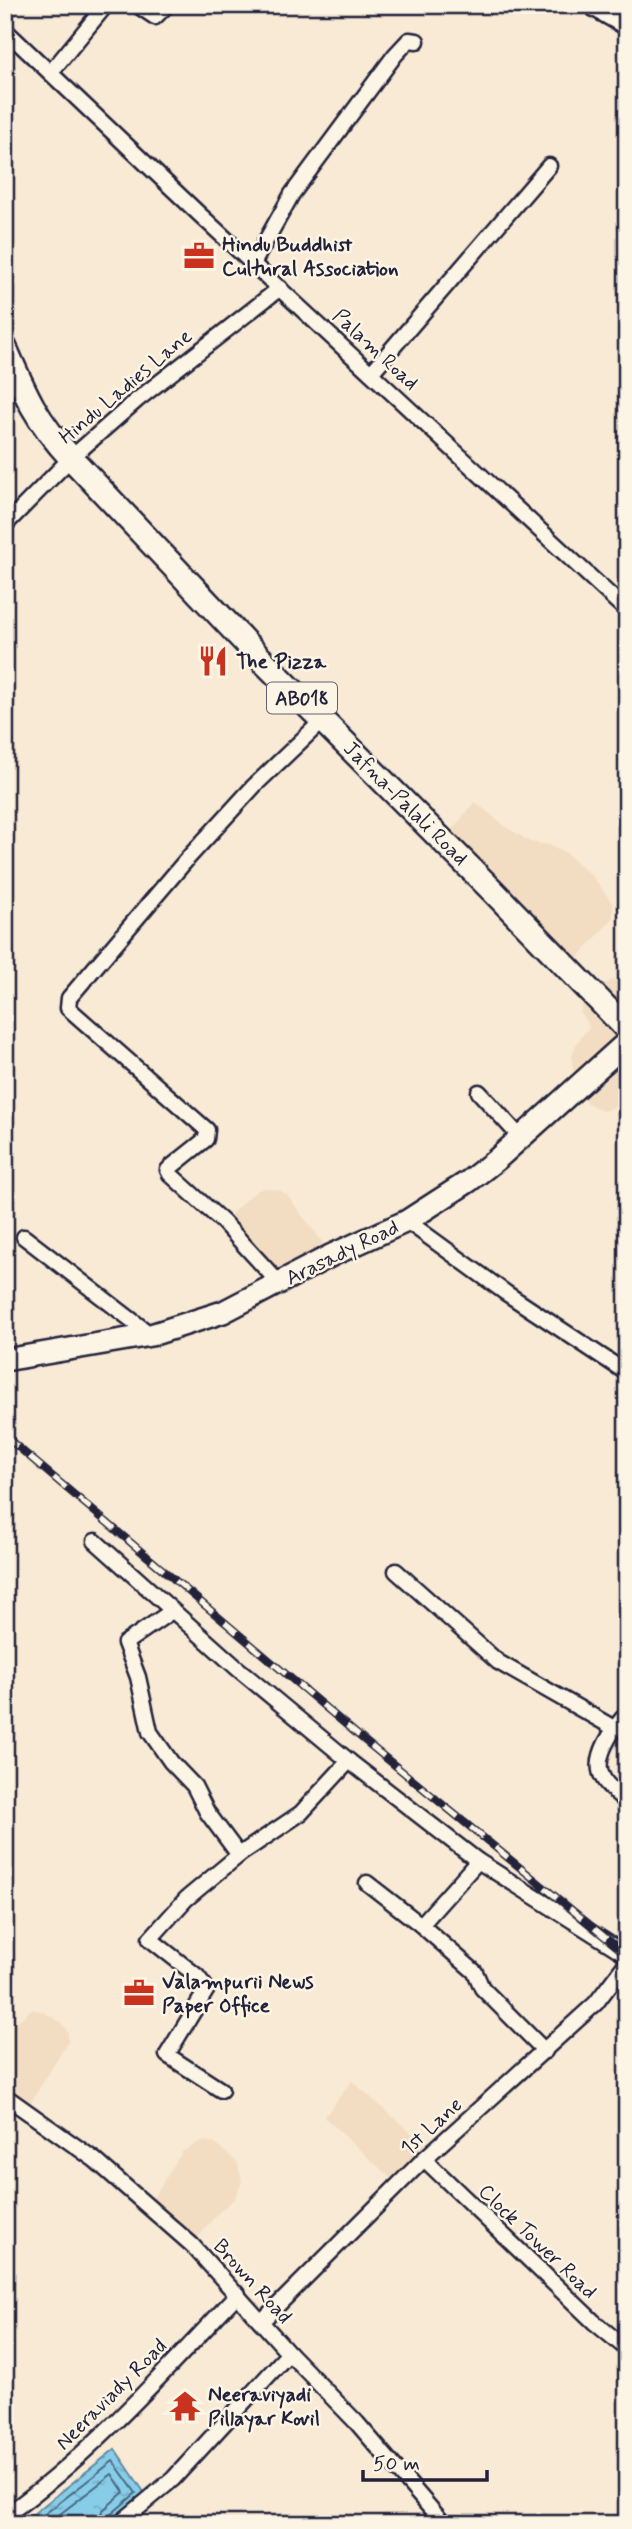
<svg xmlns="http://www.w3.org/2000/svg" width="632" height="2529" viewBox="0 0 632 2529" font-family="Mynerve,sans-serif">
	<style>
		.built { fill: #f3ddc2 }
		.water { fill: url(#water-ripples); stroke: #5f89a3; stroke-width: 2 }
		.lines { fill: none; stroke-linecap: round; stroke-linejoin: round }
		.shore { stroke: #4a6680; stroke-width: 2 }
		.street-casing { stroke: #22223b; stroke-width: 19 }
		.secondary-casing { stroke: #22223b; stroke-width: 26 }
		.primary-casing { stroke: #22223b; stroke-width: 28 }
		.street { stroke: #fcf5e5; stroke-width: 14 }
		.secondary { stroke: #fcf5e5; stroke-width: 21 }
		.primary { stroke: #fcf5e5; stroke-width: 23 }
		.rail-casing { stroke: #22223b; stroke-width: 8 }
		.rail { stroke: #fcf5e5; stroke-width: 5; stroke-dasharray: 16; stroke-linecap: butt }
		.labels { text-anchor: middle; stroke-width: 5; stroke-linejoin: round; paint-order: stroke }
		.shield { fill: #fcf5e5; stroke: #63616e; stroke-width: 2 }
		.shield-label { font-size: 19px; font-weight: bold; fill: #22223b }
		.poi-label { font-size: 21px; font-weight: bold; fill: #22223b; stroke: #fcf5e5; text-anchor: start }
		.street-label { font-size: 21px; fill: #22223b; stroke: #fcf5e5 }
	</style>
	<defs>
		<pattern id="water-ripples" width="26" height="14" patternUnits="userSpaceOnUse" patternTransform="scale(1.75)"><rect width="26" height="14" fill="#87cde8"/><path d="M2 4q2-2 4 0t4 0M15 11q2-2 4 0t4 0" fill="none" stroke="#74b0c8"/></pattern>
	</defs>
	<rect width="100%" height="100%" fill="#f8ead5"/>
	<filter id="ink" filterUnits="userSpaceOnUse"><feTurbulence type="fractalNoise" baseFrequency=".0143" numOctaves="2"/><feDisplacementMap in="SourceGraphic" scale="14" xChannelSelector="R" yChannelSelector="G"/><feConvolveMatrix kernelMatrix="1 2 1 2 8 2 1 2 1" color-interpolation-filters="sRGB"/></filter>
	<g filter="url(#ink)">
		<!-- built -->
		<g class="built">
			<path d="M475,802L506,827L530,842L551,845L566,853L594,878L613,904V918L569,968L443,841Z"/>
			<path d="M613,980L617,981L627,991V1098L612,1108L603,1111L587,1103L575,1088L572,1057L576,1044L589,1027L586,1020L580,1013L583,1002L600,986Z"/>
			<path d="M264,1188L279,1190L287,1195L332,1255L279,1283L223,1222L245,1200L257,1191Z"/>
			<path d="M32,2009L44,2012L62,2023L68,2032V2042L26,2110L5,2096V2037L15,2023Z"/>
			<path d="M352,2081L432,2151L398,2185L324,2117Z"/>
			<path d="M206,2141L214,2143L237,2162L242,2181L235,2198L218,2213L192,2245L148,2206L182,2152L198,2143Z"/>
		</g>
		<!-- water -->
		<path class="water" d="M115,2449L146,2495L111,2524H31L27,2519Z"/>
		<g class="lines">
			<!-- shore -->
			<g class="shore">
				<path d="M36,2524L37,2520L113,2461L136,2493L109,2516L107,2524"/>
				<path d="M47,2524L112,2474L124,2492L102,2511L98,2524"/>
			</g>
			<!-- street casing -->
			<g class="street-casing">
				<g id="street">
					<path d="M137,5L155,17L167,5"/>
					<path d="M592,5L594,9L627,28"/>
					<path d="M5,30L198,213L627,611"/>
					<path d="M51,72L106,5"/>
					<path d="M254,262L292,194L395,55L409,40L417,41"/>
					<path d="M371,373L549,166"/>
					<path d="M5,525L71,458L137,400L280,288"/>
					<path d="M479,1092L521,1138"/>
					<path d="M407,1221L506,1293L627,1373"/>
					<path d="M24,1237L151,1335"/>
					<path d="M279,1283L223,1222L170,1174L168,1170L171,1167L206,1139L207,1130L68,1008L69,998L188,858L254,786L324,719"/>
					<path d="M95,1541L237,1668L349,1761L478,1861L627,1955"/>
					<path d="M396,1571L498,1662L614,1728"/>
					<path d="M172,1611L125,1643L138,1677L150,1732L171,1762L194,1786L207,1812L239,1855L301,1813L349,1761"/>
					<path d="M627,1713C614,1728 591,1758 603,1778C608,1788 619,1795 627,1802"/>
					<path d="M367,1883L421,1925L475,1972L482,1988L545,2051"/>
					<path d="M421,1925L478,1861"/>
					<path d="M221,2090L167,2055L207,1989L197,1976L150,1939L186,1899L239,1855"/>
					<path d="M5,2096L95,2160L192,2245L289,2353L357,2423L444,2524"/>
					<path d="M424,2159L594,2322L627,2349"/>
					<path d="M262,2321L424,2159L596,2003L627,1962"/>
					<path d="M5,2516C93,2453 164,2372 238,2294"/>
					<path d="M119,2524L173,2479L289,2353"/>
				</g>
			</g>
			<!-- secondary casing -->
			<g class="secondary-casing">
				<path id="secondary" d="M5,1360L151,1335L223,1312L332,1255L407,1221L469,1181L496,1160L627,1042"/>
			</g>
			<!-- primary casing -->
			<g class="primary-casing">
				<path id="primary" d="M5,348C25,394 36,420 71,458L260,658L492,890L627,1029"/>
			</g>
			<!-- street -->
			<use href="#street" class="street"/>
			<!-- secondary -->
			<use href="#secondary" class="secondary"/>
			<!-- primary -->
			<use href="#primary" class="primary"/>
			<!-- rail casing -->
			<g class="rail-casing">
				<path id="rail" d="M5,1436L365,1741L627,1955"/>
			</g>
			<!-- rail -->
			<use href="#rail" class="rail"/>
		</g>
	</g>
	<!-- icons -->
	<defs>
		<g id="office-bare" transform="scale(2.415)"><path d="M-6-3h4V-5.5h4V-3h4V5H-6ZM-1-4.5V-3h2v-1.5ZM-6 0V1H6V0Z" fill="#c8321e" stroke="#fcf5e5" stroke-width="2.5" paint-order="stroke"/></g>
		<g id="restaurant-bare" transform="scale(2.415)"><path d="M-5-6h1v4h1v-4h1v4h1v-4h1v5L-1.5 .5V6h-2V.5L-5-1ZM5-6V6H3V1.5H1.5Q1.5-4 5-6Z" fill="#c8321e" stroke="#fcf5e5" stroke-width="2.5" paint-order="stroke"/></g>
		<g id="temple-bare" transform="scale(2.415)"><path d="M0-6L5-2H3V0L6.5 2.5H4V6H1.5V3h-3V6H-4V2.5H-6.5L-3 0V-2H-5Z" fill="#c8321e" stroke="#fcf5e5" stroke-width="2.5" paint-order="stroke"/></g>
	</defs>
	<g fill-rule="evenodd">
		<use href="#office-bare" x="199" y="256"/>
		<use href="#restaurant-bare" x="213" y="661"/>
		<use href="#office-bare" x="139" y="1993"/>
		<use href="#temple-bare" x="185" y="2406"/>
	</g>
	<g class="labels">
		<!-- shield labels -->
		<rect class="shield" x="267" y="682.5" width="70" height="31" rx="5"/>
		<g class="shield-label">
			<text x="302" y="705">AB018</text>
		</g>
		<!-- poi labels -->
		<g class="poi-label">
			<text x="222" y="251">Hindu Buddhist<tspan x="222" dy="24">Cultural Association</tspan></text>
			<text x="236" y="668">The Pizza</text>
			<text x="162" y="1988">Valampurii News<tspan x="162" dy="24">Paper Office</tspan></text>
			<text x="208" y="2401">Neeraviyadi<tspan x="208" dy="24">Pillayar Kovil</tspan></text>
		</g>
		<!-- street labels -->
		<g class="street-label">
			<text transform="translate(376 349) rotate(43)" y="7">Palam Road</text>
			<text transform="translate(125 386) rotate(-40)" y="7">Hindu Ladies Lane</text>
			<text transform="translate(406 803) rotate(45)" y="7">Jafna-Palali Road</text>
			<text transform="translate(342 1252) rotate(-26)" y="7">Arasady Road</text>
			<text transform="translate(431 2126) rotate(-42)" y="7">1st Lane</text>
			<text transform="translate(538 2241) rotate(44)" y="7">Clock Tower Road</text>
			<text transform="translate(253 2281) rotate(48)" y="7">Brown Road</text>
			<text transform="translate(111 2394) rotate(-45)" y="7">Neeraviady Road</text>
		</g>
	</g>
	<!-- margin -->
	<rect width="632" height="2529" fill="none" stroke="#fcf5e5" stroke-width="28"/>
	<rect x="14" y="14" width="604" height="2501" fill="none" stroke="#22223b" stroke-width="2.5" filter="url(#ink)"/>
	<!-- scale -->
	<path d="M363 2470v10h124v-10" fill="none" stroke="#22223b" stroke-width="3.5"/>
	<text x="373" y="2470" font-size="21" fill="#22223b" stroke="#fcf5e5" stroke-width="5" paint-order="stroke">50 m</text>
</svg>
